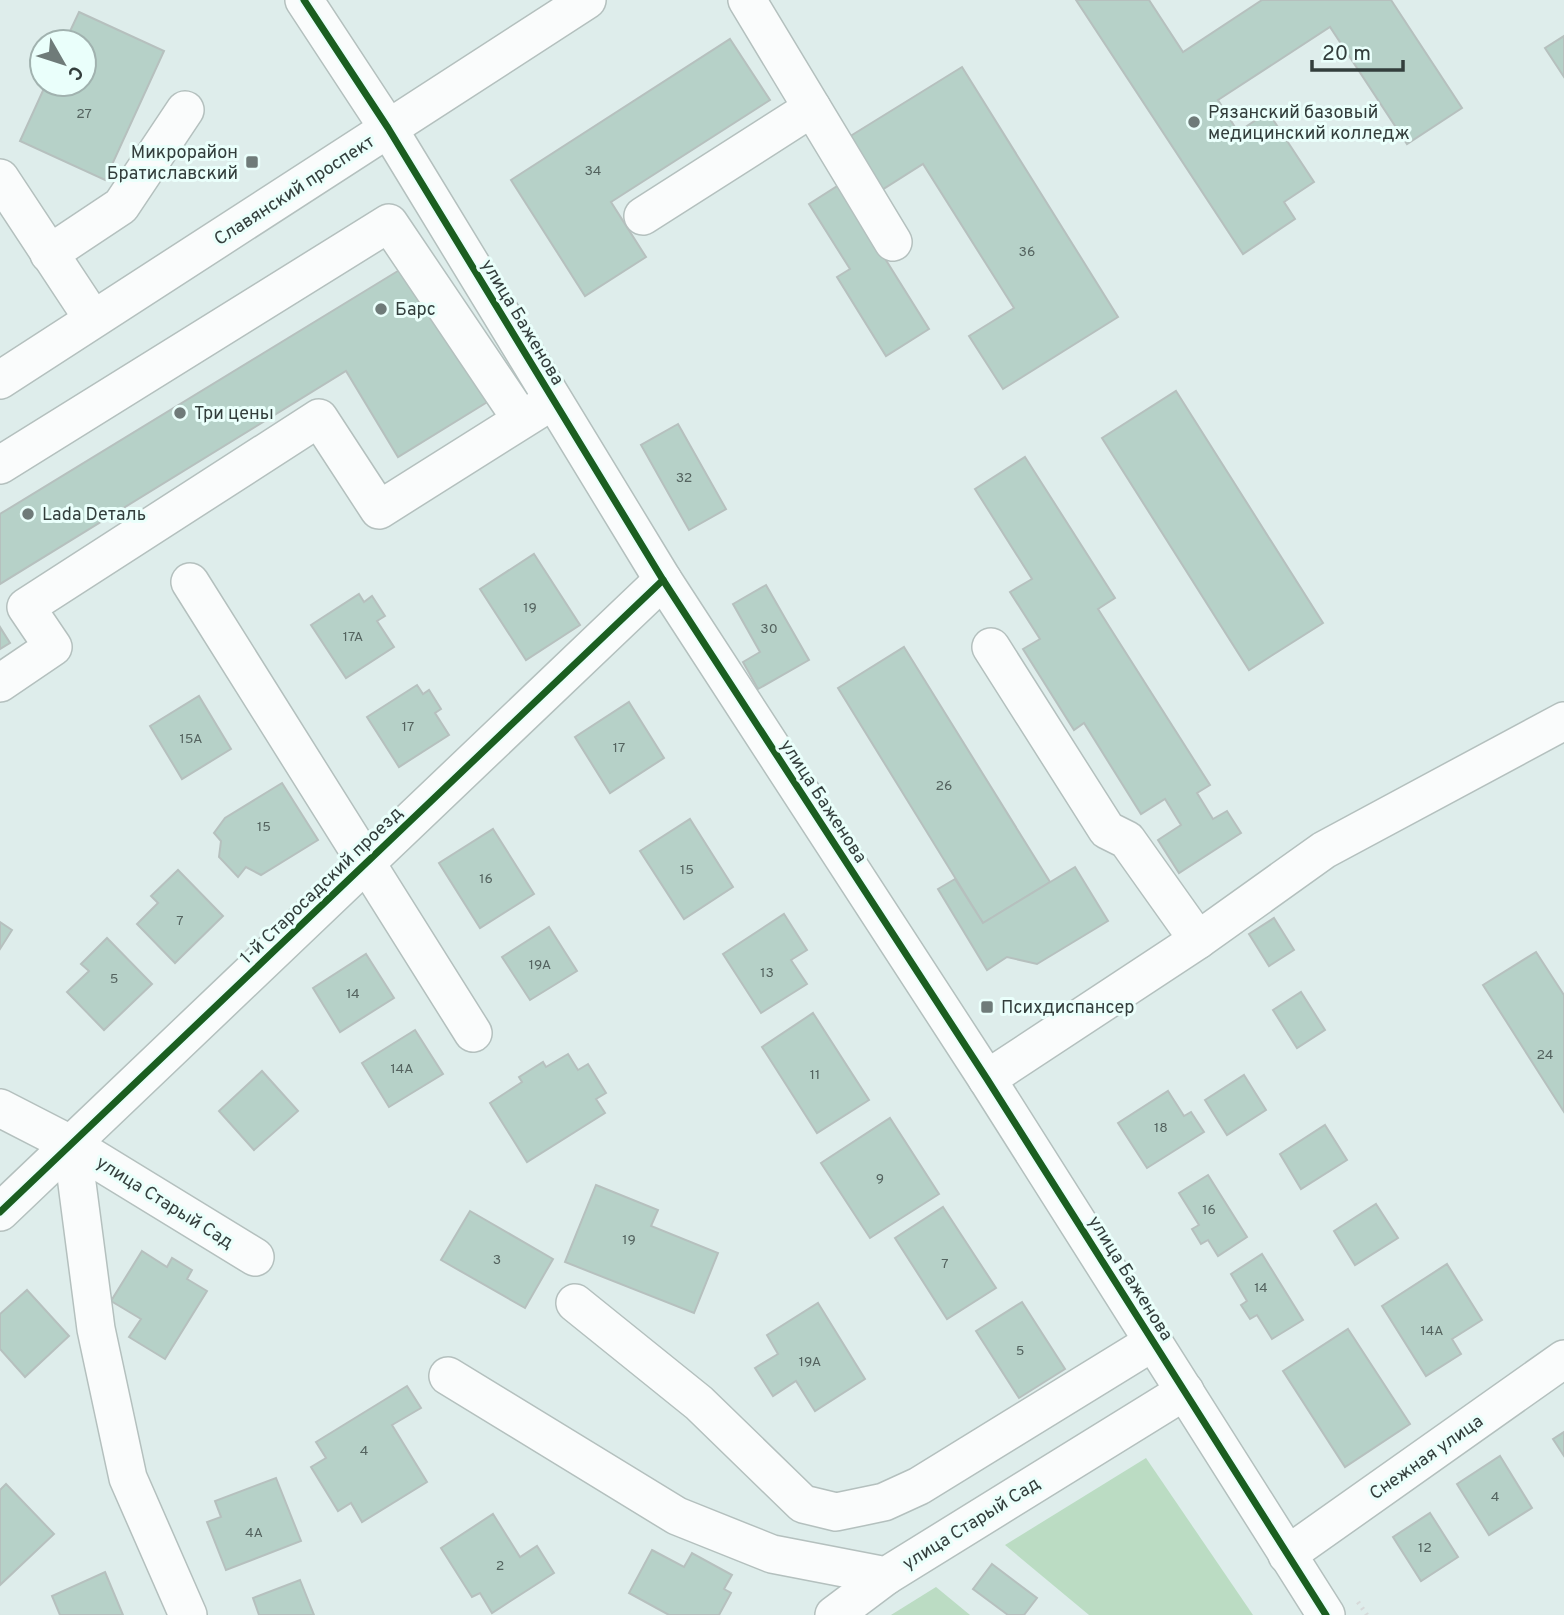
<svg xmlns="http://www.w3.org/2000/svg" width="1564" height="1615" viewBox="0 0 1564 1615" font-family="Overpass,sans-serif">
	<style>
		.green { fill: #bbdcc3 }
		.building { fill: #b6d1c8; stroke: #b6c0be; stroke-width: 2 }
		.lines { fill: none; stroke-linecap: round; stroke-linejoin: round }
		.minor-casing { stroke: #b4c0be; stroke-width: 40 }
		.path { stroke: #d6d9d9; stroke-width: 4.5; stroke-dasharray: 2 5; stroke-linecap: butt }
		.minor { stroke: #fafcfc; stroke-width: 37 }
		.cycleway-casing { stroke: #eafffb; stroke-width: 11 }
		.cycleway { stroke: #1b5e20; stroke-width: 7 }
		.poi-dot { fill: #6f7b79; stroke: #eafffb; stroke-width: 2.5 }
		.labels { text-anchor: middle; stroke-width: 6; stroke-linejoin: round; paint-order: stroke }
		.number-label { font-size: 14px; fill: #54635f }
		.poi-label { font-size: 18px; fill: #333e3c; stroke: #eafffb; text-anchor: start }
		.street-label { font-size: 18px; fill: #333e3c; stroke: #eafffb }
	</style>
	<rect width="100%" height="100%" fill="#deedeb"/>
	<!-- green -->
	<g class="green">
		<path d="M1146,1458L1253,1615H1089L1005,1545Z"/>
		<path d="M936,1587L970,1615H891Z"/>
	</g>
	<!-- building -->
	<g class="building">
		<path d="M1076,0H1149L1183,52L1262,0H1391L1462,108L1407,144L1330,27L1218,100L1238,132L1268,112L1314,182L1284,202L1295,219L1243,254Z"/>
		<path d="M79,12L164,51L105,180L20,141L46,84H84V42H65Z"/>
		<path d="M1564,36V77L1545,48Z"/>
		<path d="M730,39L770,100L611,202L646,257L585,296L511,180Z"/>
		<path d="M962,67L1118,317L1003,389L969,336L1014,308L923,164L877,193L844,140Z"/>
		<path d="M839,185L929,329L886,356L837,277L850,269L809,204Z"/>
		<path d="M406,266L489,401L398,457L346,371L0,584V514Z"/>
		<path d="M1176,391L1323,623L1249,670L1102,438Z"/>
		<path d="M678,424L726,509L689,530L641,445Z"/>
		<path d="M1025,457L1115,598L1098,609L1210,785L1197,793L1213,819L1227,811L1241,833L1179,873L1158,840L1181,825L1165,799L1141,814L1084,723L1074,730L1023,649L1040,639L1010,592L1032,579L975,489Z"/>
		<path d="M534,554L580,625L526,660L480,589Z"/>
		<path d="M766,585L809,660L758,689L743,662L760,652L733,604Z"/>
		<path d="M359,594L364,602L372,596L385,616L377,621L394,647L346,678L311,625Z"/>
		<path d="M0,627L10,643L0,649Z"/>
		<path d="M904,647L1050,882L983,923L838,688Z"/>
		<path d="M417,685L423,694L429,690L441,709L435,713L449,735L399,767L367,717Z"/>
		<path d="M199,696L231,749L182,779L150,726Z"/>
		<path d="M629,702L664,758L610,793L575,737Z"/>
		<path d="M282,783L318,840L261,875L246,867L238,877L219,857L221,841L214,833L225,818Z"/>
		<path d="M690,819L733,887L684,919L640,851Z"/>
		<path d="M493,829L534,894L480,928L439,863Z"/>
		<path d="M1075,867L1108,921L1037,964L1007,957L987,970L938,889L955,879L983,923Z"/>
		<path d="M178,870L223,916L175,963L137,924L158,903L151,896Z"/>
		<path d="M784,914L807,950L791,960L807,984L761,1013L723,954Z"/>
		<path d="M1274,918L1294,950L1269,966L1249,934Z"/>
		<path d="M0,922L12,930L0,949Z"/>
		<path d="M549,927L577,971L530,1000L502,957Z"/>
		<path d="M107,938L152,984L104,1030L67,992L89,971L81,964Z"/>
		<path d="M1536,952L1564,995V1112L1483,985Z"/>
		<path d="M366,954L394,998L340,1032L313,988Z"/>
		<path d="M1301,992L1325,1030L1297,1048L1273,1010Z"/>
		<path d="M813,1013L869,1100L817,1133L762,1047Z"/>
		<path d="M415,1030L443,1074L389,1107L362,1063Z"/>
		<path d="M568,1054L578,1070L588,1064L606,1093L596,1099L605,1113L527,1162L490,1103L522,1082L519,1077L543,1062L546,1067Z"/>
		<path d="M262,1071L298,1111L254,1150L219,1111Z"/>
		<path d="M1244,1075L1266,1110L1227,1135L1205,1100Z"/>
		<path d="M1168,1091L1184,1116L1191,1112L1204,1132L1147,1168L1118,1123Z"/>
		<path d="M890,1118L939,1194L870,1238L821,1163Z"/>
		<path d="M1325,1125L1347,1160L1301,1189L1280,1154Z"/>
		<path d="M1208,1175L1247,1237L1218,1256L1208,1240L1201,1244L1192,1229L1199,1225L1179,1193Z"/>
		<path d="M596,1185L658,1210L651,1226L718,1253L694,1313L565,1262Z"/>
		<path d="M1376,1204L1398,1238L1355,1265L1334,1231Z"/>
		<path d="M943,1207L996,1288L947,1319L895,1238Z"/>
		<path d="M470,1211L553,1259L525,1308L441,1260Z"/>
		<path d="M142,1251L167,1267L172,1258L192,1270L187,1279L207,1291L165,1359L129,1337L141,1319L111,1301Z"/>
		<path d="M1262,1254L1303,1320L1272,1339L1257,1315L1250,1319L1241,1305L1247,1301L1231,1274Z"/>
		<path d="M1447,1264L1482,1320L1452,1339L1461,1354L1426,1376L1382,1306Z"/>
		<path d="M27,1290L69,1336L25,1377L0,1349V1314Z"/>
		<path d="M1022,1302L1065,1369L1019,1398L976,1331Z"/>
		<path d="M818,1303L865,1379L815,1411L796,1381L773,1396L755,1368L778,1354L767,1335Z"/>
		<path d="M1348,1329L1410,1424L1345,1467L1283,1371Z"/>
		<path d="M407,1386L421,1408L392,1425L427,1482L362,1522L351,1503L338,1511L311,1467L326,1458L316,1442Z"/>
		<path d="M1564,1432V1456L1553,1439Z"/>
		<path d="M1500,1456L1532,1508L1489,1535L1457,1484Z"/>
		<path d="M276,1478L301,1541L226,1570L207,1522L221,1517L215,1501Z"/>
		<path d="M6,1484L54,1534L0,1585V1490Z"/>
		<path d="M1430,1513L1458,1557L1421,1581L1393,1537Z"/>
		<path d="M493,1514L520,1557L537,1546L554,1573L492,1613L480,1593L472,1597L441,1548Z"/>
		<path d="M652,1550L684,1567L692,1553L732,1575L724,1589L731,1593L719,1615H669L629,1593Z"/>
		<path d="M992,1564L1037,1598L1024,1615H1008L973,1589Z"/>
		<path d="M105,1572L123,1615H60L52,1596Z"/>
		<path d="M300,1580L314,1615H259L253,1598Z"/>
	</g>
	<g class="lines">
		<!-- minor casing -->
		<g class="minor-casing">
			<g id="minor">
				<path d="M304,0L388,128L663,580L987,1079L1326,1615"/>
				<path d="M747,0L893,242"/>
				<path d="M0,178L93,319"/>
				<path d="M643,216L812,108"/>
				<path d="M49,254L121,206L185,110"/>
				<path d="M0,380L587,0"/>
				<path d="M0,465L389,223L521,419"/>
				<path d="M190,582L473,1033"/>
				<path d="M991,647L1107,830L1127,840L1198,940"/>
				<path d="M0,683L53,647L26,607L319,418L379,510L552,401"/>
				<path d="M987,1079L1198,940L1324,850L1564,721"/>
				<path d="M0,1108L72,1145L255,1257"/>
				<path d="M72,1145L96,1329L128,1478L188,1615"/>
				<path d="M0,1212L663,580"/>
				<path d="M575,1303L699,1403L803,1504L836,1512L884,1502L919,1486L1153,1342"/>
				<path d="M448,1376L677,1516L772,1554L886,1576L1185,1391"/>
				<path d="M1287,1555L1564,1359"/>
				<path d="M834,1615L886,1576"/>
			</g>
		</g>
		<!-- path -->
		<path class="path" d="M1358,1602L1367,1615"/>
		<!-- minor -->
		<use href="#minor" class="minor"/>
		<!-- cycleway casing -->
		<g class="cycleway-casing">
			<g id="cycleway">
				<path d="M304,0L388,128L663,580L987,1079L1326,1615"/>
				<path d="M0,1212L663,580"/>
			</g>
		</g>
		<!-- cycleway -->
		<use href="#cycleway" class="cycleway"/>
	</g>
	<!-- markers -->
	<g class="poi-dot">
		<circle cx="1194" cy="122" r="7"/>
		<rect x="245" y="155" width="14" height="14" rx="3.5"/>
		<circle cx="381" cy="309" r="7"/>
		<circle cx="180" cy="413" r="7"/>
		<circle cx="28" cy="514" r="7"/>
		<rect x="980" y="1000" width="14" height="14" rx="3.5"/>
	</g>
	<g class="labels">
		<!-- number labels -->
		<g class="number-label">
			<text x="84" y="118">27</text>
			<text x="593" y="175">34</text>
			<text x="1027" y="256">36</text>
			<text x="684" y="482">32</text>
			<text x="530" y="612">19</text>
			<text x="769" y="633">30</text>
			<text x="353" y="641">17А</text>
			<text x="408" y="731">17</text>
			<text x="191" y="743">15А</text>
			<text x="619" y="752">17</text>
			<text x="944" y="790">26</text>
			<text x="264" y="831">15</text>
			<text x="687" y="874">15</text>
			<text x="486" y="883">16</text>
			<text x="180" y="925">7</text>
			<text x="540" y="969">19А</text>
			<text x="767" y="977">13</text>
			<text x="114" y="983">5</text>
			<text x="353" y="998">14</text>
			<text x="1545" y="1059">24</text>
			<text x="402" y="1073">14А</text>
			<text x="815" y="1079">11</text>
			<text x="1161" y="1132">18</text>
			<text x="880" y="1183">9</text>
			<text x="1209" y="1214">16</text>
			<text x="629" y="1244">19</text>
			<text x="497" y="1264">3</text>
			<text x="945" y="1268">7</text>
			<text x="1261" y="1292">14</text>
			<text x="1432" y="1335">14А</text>
			<text x="1020" y="1355">5</text>
			<text x="810" y="1366">19А</text>
			<text x="364" y="1455">4</text>
			<text x="1495" y="1501">4</text>
			<text x="254" y="1537">4А</text>
			<text x="1425" y="1552">12</text>
			<text x="500" y="1570">2</text>
		</g>
		<!-- poi labels -->
		<g class="poi-label">
			<text x="1208" y="118">Рязанский базовый<tspan x="1208" dy="21">медицинский колледж</tspan></text>
			<text x="238" y="158" text-anchor="end">Микрорайон<tspan x="238" dy="21">Братиславский</tspan></text>
			<text x="395" y="315">Барс</text>
			<text x="194" y="419">Три цены</text>
			<text x="42" y="520">Lada Dеталь</text>
			<text x="1001" y="1013">Психдиспансер</text>
		</g>
		<!-- street labels -->
		<g class="street-label">
			<text transform="translate(294 190) rotate(-33)" y="6">Славянский проспект</text>
			<text transform="translate(523 322) rotate(59)" y="6">улица Баженова</text>
			<text transform="translate(824 801) rotate(57)" y="6">улица Баженова</text>
			<text transform="translate(321 885) rotate(-44)" y="6">1-й Старосадский проезд</text>
			<text transform="translate(165 1202) rotate(32)" y="6">улица Старый Сад</text>
			<text transform="translate(1131 1278) rotate(58)" y="6">улица Баженова</text>
			<text transform="translate(1426 1457) rotate(-35)" y="6">Снежная улица</text>
			<text transform="translate(971 1523) rotate(-32)" y="6">улица Старый Сад</text>
		</g>
	</g>
	<!-- north arrow -->
	<g transform="translate(63 63) rotate(129)"><circle r="33" fill="#eafffb" stroke="#a1b2af" stroke-width="2"/>
	<path d="M0-5L12 26L0 18L-12 26Z" fill="#6f7b79"/>
	<text y="-10" font-size="19" font-weight="bold" text-anchor="middle" fill="#333e3c">С</text>
	</g>
	<!-- scale -->
	<path d="M1312 60v10h91v-10" fill="none" stroke="#333e3c" stroke-width="3.5"/>
	<text x="1322" y="60" font-size="21" fill="#333e3c" stroke="#eafffb" stroke-width="5" paint-order="stroke">20 m</text>
</svg>
